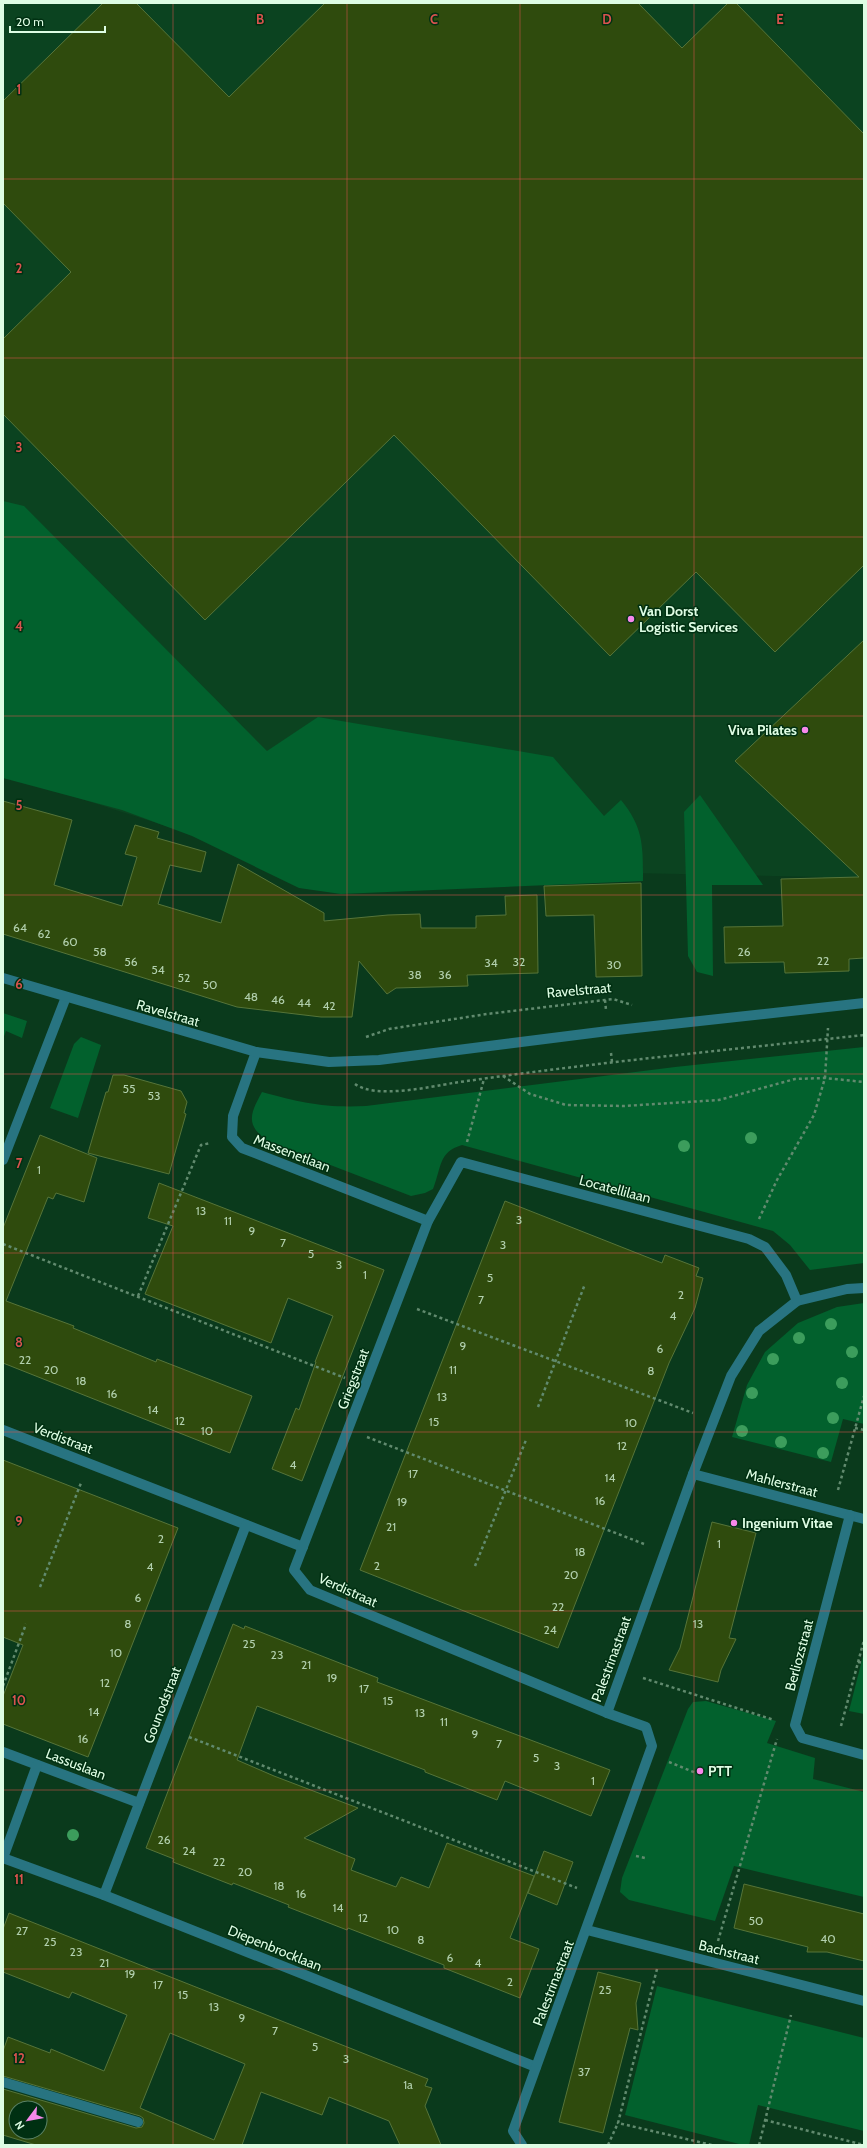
<svg xmlns="http://www.w3.org/2000/svg" width="867" height="2148" viewBox="0 0 867 2148" font-family="Cabin,sans-serif">
	<style>
		.built { fill: #0b4320 }
		.green { fill: #02612d }
		.building { fill: #2f4b0d; stroke: #567439; fill-rule: evenodd }
		.lines { fill: none; stroke-linecap: round; stroke-linejoin: round }
		.path { stroke: #618a6e; stroke-width: 2.5; stroke-dasharray: 3 3; stroke-linecap: butt }
		.minor { stroke: #287481; stroke-width: 10 }
		.tertiary { stroke: #287481; stroke-width: 10 }
		.tree { fill: #3c9d5c }
		.grid { fill: none; stroke: #d8534e; stroke-width: 1; stroke-opacity: 0.55 }
		.poi-dot { fill: #f788eb; stroke: #003012; stroke-width: 1.5 }
		.labels { text-anchor: middle; stroke-width: 3; stroke-linejoin: round; paint-order: stroke }
		.number-label { font-size: 12px; fill: #b2d0ae }
		.poi-label { font-size: 14px; font-weight: bold; fill: #defde4; stroke: #003012; text-anchor: start }
		.street-label { font-size: 14px; fill: #defde4; stroke: #003012 }
		.grid-label { font-size: 13px; text-anchor: middle; font-weight: bold; fill: #d8534e; stroke: #003012; stroke-width: 3; stroke-linejoin: round; paint-order: stroke }
	</style>
	<rect width="100%" height="100%" fill="#0a3a1c"/>
	<!-- built -->
	<path class="built" d="M3,3H864V936L823,877L291,866L3,774Z"/>
	<!-- green -->
	<g class="green">
		<path d="M3,501L24,506L267,751L318,717L553,757L604,816L621,800C644,828 643,847 643,881L341,894L299,888L192,836L122,810L3,778Z"/>
		<path d="M700,795L763,885H712L713,976L697,972L688,956L684,812Z"/>
		<path d="M3,1013L27,1021L22,1038L6,1031L3,1039Z"/>
		<path d="M81,1037L101,1045L78,1118L50,1108L74,1044Z"/>
		<path d="M864,1047V1263L810,1270L790,1245L773,1231L462,1145C438,1152 442,1167 433,1189L425,1193L411,1196L268,1141C245,1125 250,1114 262,1092C302,1103 325,1108 366,1106L675,1067Z"/>
		<path d="M864,1303V1424L843,1419L831,1462L732,1437L747,1385L765,1352L798,1323L837,1307Z"/>
		<path d="M864,1652V1714L849,1711Z"/>
		<path d="M706,1701L776,1721L767,1743L815,1758L813,1779L864,1792V1897L734,1866L715,1921L629,1900L620,1892L622,1878L688,1709L693,1702Z"/>
		<path d="M657,1986L864,2038V2131L758,2105L749,2145H743L625,2115Z"/>
	</g>
	<!-- building -->
	<g class="building">
		<path d="M103,3H136L229,97L325,3H638L682,48L728,3H736L864,134V565L775,652L696,572L610,656L394,435L205,620L3,414V339L71,272L3,203V101Z"/>
		<path d="M864,640V958L849,959V971L785,973L784,962L725,963L724,927L783,926L781,879L859,877L735,761Z"/>
		<path d="M3,801L72,820L54,885L122,906L137,857L125,854L135,825L159,832L157,838L206,852L201,872L170,865L158,904L221,923L238,864L324,913V921L388,915L420,914L421,928H476V916L506,915L505,896L537,895L538,973L467,975L468,986L396,988L387,994L359,961L352,1017H321L237,1007L3,934Z"/>
		<path d="M641,883L642,976L596,977L594,915L546,916L544,886Z"/>
		<path d="M113,1075H124L181,1091L187,1102L184,1113L186,1114L169,1174L88,1153L106,1092H108Z"/>
		<path d="M40,1135L97,1158L84,1202L56,1193L53,1199L48,1197L6,1301L74,1326L73,1328L156,1362L157,1359L252,1396L230,1453L3,1363V1228Z"/>
		<path d="M159,1183L384,1270L302,1481L272,1469L296,1408L299,1410L316,1362H315L333,1316L288,1298L271,1343L145,1294L173,1226L148,1218Z"/>
		<path d="M505,1201L662,1263L665,1255L699,1268L696,1276L703,1278L695,1308L669,1363L558,1648L360,1570Z"/>
		<path d="M3,1460L178,1528L88,1757L3,1724V1696L23,1645L3,1637Z"/>
		<path d="M712,1522L756,1533L729,1638L736,1639L721,1670L718,1682L669,1670L680,1648Z"/>
		<path d="M233,1624L244,1629L245,1626L378,1678L377,1682L610,1770L591,1816L505,1781L497,1800L425,1772V1770L257,1706L237,1760L274,1776L358,1808L304,1838L355,1859L351,1870L396,1887L401,1877L429,1888L447,1843L534,1876L510,1938L539,1949L520,1998L444,1968V1965L348,1928L347,1930L288,1907L289,1905L233,1883L232,1885L173,1862L174,1859L146,1848Z"/>
		<path d="M544,1851L573,1862L557,1905L528,1893Z"/>
		<path d="M744,1884L864,1914V1961L827,1952H807L808,1947L734,1928Z"/>
		<path d="M9,1913L428,2079L425,2086L432,2088L425,2106L441,2145H400L389,2121L329,2097L322,2115L261,2092L242,2145H36L3,2135V2089L136,2128L142,2127L144,2123L143,2118L140,2116L3,2076V2051L8,2037L50,2053L51,2049L104,2071L127,2015L72,1992L69,1998L3,1972V1929ZM170,2033L245,2064L214,2140L140,2108ZM16,2108H40V2132H16Z"/>
		<path d="M598,1972L641,1983L636,2003L638,2030L630,2028L603,2133L559,2122Z"/>
	</g>
	<g class="lines">
		<!-- path -->
		<g class="path">
			<path d="M605,1000L606,1010"/>
			<path d="M366,1037L389,1029L487,1014L613,999L632,1005"/>
			<path d="M611,1053L612,1062"/>
			<path d="M503,1076L530,1094L566,1105L624,1106L719,1100L795,1079L825,1078L864,1082"/>
			<path d="M355,1084C375,1099 430,1087 453,1083C590,1063 727,1050 864,1035"/>
			<path d="M467,1142L484,1079"/>
			<path d="M759,1219L777,1180L814,1115L825,1078L828,1028"/>
			<path d="M3,1244L345,1378"/>
			<path d="M138,1296L201,1145L211,1143"/>
			<path d="M417,1309L693,1413"/>
			<path d="M538,1407L585,1284"/>
			<path d="M855,1428L864,1430"/>
			<path d="M367,1437L644,1544"/>
			<path d="M838,1490L864,1396"/>
			<path d="M475,1566L526,1440"/>
			<path d="M40,1587L81,1483"/>
			<path d="M858,1662L864,1663"/>
			<path d="M643,1678L774,1720"/>
			<path d="M3,1686L26,1624"/>
			<path d="M841,1726L864,1640"/>
			<path d="M189,1737L577,1888"/>
			<path d="M669,1762L696,1773"/>
			<path d="M636,1856L645,1858"/>
			<path d="M718,1941L777,1739"/>
			<path d="M657,1969L618,2123L712,2145"/>
			<path d="M765,2120L864,2145"/>
			<path d="M608,2145L618,2123"/>
			<path d="M759,2145L791,2015"/>
		</g>
		<!-- minor -->
		<g class="minor">
			<path d="M256,1052L233,1116L232,1137L242,1148L428,1221"/>
			<path d="M3,1160L66,997"/>
			<path d="M3,1430L303,1547"/>
			<path d="M693,1474L864,1519"/>
			<path d="M850,1515L795,1725L802,1738L864,1755"/>
			<path d="M607,1713L693,1474L731,1376L759,1331L797,1301L847,1289L864,1288"/>
			<path d="M3,1752L139,1803"/>
			<path d="M3,1858L104,1895L536,2067"/>
			<path d="M3,1858L37,1765"/>
			<path d="M104,1895L246,1525"/>
			<path d="M587,1930L864,2001"/>
			<path d="M3,2082L138,2122"/>
			<path d="M522,2145L513,2131L652,1746L646,1727L607,1713L310,1590L294,1570L428,1221L461,1162L749,1239L765,1247L786,1275L797,1301"/>
		</g>
		<!-- tertiary -->
		<path class="tertiary" d="M3,978L256,1052L329,1062L379,1060L608,1031L864,1003"/>
	</g>
	<!-- trees -->
	<g class="tree">
		<circle cx="751" cy="1138" r="6"/>
		<circle cx="684" cy="1146" r="6"/>
		<circle cx="831" cy="1324" r="6"/>
		<circle cx="799" cy="1338" r="6"/>
		<circle cx="852" cy="1352" r="6"/>
		<circle cx="773" cy="1359" r="6"/>
		<circle cx="842" cy="1383" r="6"/>
		<circle cx="752" cy="1393" r="6"/>
		<circle cx="833" cy="1418" r="6"/>
		<circle cx="742" cy="1431" r="6"/>
		<circle cx="781" cy="1442" r="6"/>
		<circle cx="823" cy="1453" r="6"/>
		<circle cx="73" cy="1835" r="6"/>
	</g>
	<!-- grid -->
	<path class="grid" d="M173,3V2145M347,3V2145M520,3V2145M694,3V2145M3,179H864M3,358H864M3,537H864M3,716H864M3,895H864M3,1074H864M3,1253H864M3,1432H864M3,1611H864M3,1790H864M3,1969H864"/>
	<!-- markers -->
	<g class="poi-dot">
		<circle cx="631" cy="619" r="4"/>
		<circle cx="805" cy="730" r="4"/>
		<circle cx="734" cy="1523" r="4"/>
		<circle cx="700" cy="1771" r="4"/>
	</g>
	<g class="labels">
		<!-- number labels -->
		<g class="number-label">
			<text x="20" y="932">64</text>
			<text x="44" y="938">62</text>
			<text x="70" y="946">60</text>
			<text x="100" y="956">58</text>
			<text x="744" y="956">26</text>
			<text x="823" y="965">22</text>
			<text x="131" y="966">56</text>
			<text x="519" y="966">32</text>
			<text x="491" y="967">34</text>
			<text x="614" y="969">30</text>
			<text x="158" y="974">54</text>
			<text x="415" y="979">38</text>
			<text x="445" y="979">36</text>
			<text x="184" y="982">52</text>
			<text x="210" y="989">50</text>
			<text x="251" y="1001">48</text>
			<text x="278" y="1004">46</text>
			<text x="304" y="1007">44</text>
			<text x="329" y="1010">42</text>
			<text x="129" y="1093">55</text>
			<text x="154" y="1100">53</text>
			<text x="39" y="1174">1</text>
			<text x="201" y="1215">13</text>
			<text x="519" y="1224">3</text>
			<text x="228" y="1225">11</text>
			<text x="252" y="1235">9</text>
			<text x="283" y="1247">7</text>
			<text x="503" y="1249">3</text>
			<text x="311" y="1258">5</text>
			<text x="339" y="1269">3</text>
			<text x="365" y="1279">1</text>
			<text x="490" y="1282">5</text>
			<text x="681" y="1299">2</text>
			<text x="481" y="1304">7</text>
			<text x="673" y="1320">4</text>
			<text x="463" y="1350">9</text>
			<text x="660" y="1353">6</text>
			<text x="25" y="1364">22</text>
			<text x="51" y="1374">20</text>
			<text x="453" y="1374">11</text>
			<text x="651" y="1375">8</text>
			<text x="81" y="1385">18</text>
			<text x="112" y="1398">16</text>
			<text x="442" y="1401">13</text>
			<text x="153" y="1414">14</text>
			<text x="180" y="1425">12</text>
			<text x="434" y="1426">15</text>
			<text x="631" y="1427">10</text>
			<text x="207" y="1435">10</text>
			<text x="622" y="1450">12</text>
			<text x="293" y="1469">4</text>
			<text x="413" y="1478">17</text>
			<text x="610" y="1482">14</text>
			<text x="600" y="1505">16</text>
			<text x="402" y="1506">19</text>
			<text x="391" y="1531">21</text>
			<text x="161" y="1543">2</text>
			<text x="719" y="1548">1</text>
			<text x="580" y="1556">18</text>
			<text x="377" y="1570">2</text>
			<text x="150" y="1571">4</text>
			<text x="571" y="1579">20</text>
			<text x="138" y="1602">6</text>
			<text x="558" y="1611">22</text>
			<text x="128" y="1628">8</text>
			<text x="698" y="1628">13</text>
			<text x="550" y="1634">24</text>
			<text x="249" y="1648">25</text>
			<text x="116" y="1657">10</text>
			<text x="277" y="1659">23</text>
			<text x="306" y="1669">21</text>
			<text x="332" y="1682">19</text>
			<text x="105" y="1687">12</text>
			<text x="364" y="1693">17</text>
			<text x="388" y="1705">15</text>
			<text x="94" y="1716">14</text>
			<text x="420" y="1717">13</text>
			<text x="444" y="1726">11</text>
			<text x="475" y="1738">9</text>
			<text x="83" y="1743">16</text>
			<text x="499" y="1748">7</text>
			<text x="536" y="1762">5</text>
			<text x="557" y="1770">3</text>
			<text x="593" y="1785">1</text>
			<text x="164" y="1844">26</text>
			<text x="189" y="1855">24</text>
			<text x="219" y="1866">22</text>
			<text x="245" y="1876">20</text>
			<text x="279" y="1890">18</text>
			<text x="301" y="1898">16</text>
			<text x="338" y="1912">14</text>
			<text x="363" y="1922">12</text>
			<text x="756" y="1925">50</text>
			<text x="393" y="1934">10</text>
			<text x="22" y="1935">27</text>
			<text x="828" y="1943">40</text>
			<text x="421" y="1944">8</text>
			<text x="50" y="1946">25</text>
			<text x="76" y="1956">23</text>
			<text x="450" y="1962">6</text>
			<text x="104" y="1967">21</text>
			<text x="478" y="1967">4</text>
			<text x="130" y="1978">19</text>
			<text x="510" y="1986">2</text>
			<text x="158" y="1989">17</text>
			<text x="605" y="1994">25</text>
			<text x="183" y="1999">15</text>
			<text x="214" y="2011">13</text>
			<text x="242" y="2022">9</text>
			<text x="275" y="2035">7</text>
			<text x="315" y="2051">5</text>
			<text x="346" y="2063">3</text>
			<text x="584" y="2076">37</text>
			<text x="408" y="2089">1a</text>
		</g>
		<!-- poi labels -->
		<g class="poi-label">
			<text x="639" y="616">Van Dorst<tspan x="639" dy="16">Logistic Services</tspan></text>
			<text x="797" y="735" text-anchor="end">Viva Pilates</text>
			<text x="742" y="1528">Ingenium Vitae</text>
			<text x="708" y="1776">PTT</text>
		</g>
		<!-- street labels -->
		<g class="street-label">
			<text transform="translate(579 990) rotate(-5)" y="5">Ravelstraat</text>
			<text transform="translate(168 1013) rotate(16)" y="5">Ravelstraat</text>
			<text transform="translate(292 1153) rotate(21)" y="5">Massenetlaan</text>
			<text transform="translate(615 1189) rotate(15)" y="5">Locatellilaan</text>
			<text transform="translate(353 1379) rotate(-69)" y="5">Griegstraat</text>
			<text transform="translate(63 1438) rotate(21)" y="5">Verdistraat</text>
			<text transform="translate(782 1483) rotate(15)" y="5">Mahlerstraat</text>
			<text transform="translate(348 1590) rotate(24)" y="5">Verdistraat</text>
			<text transform="translate(799 1655) rotate(-75)" y="5">Berliozstraat</text>
			<text transform="translate(611 1659) rotate(-70)" y="5">Palestrinastraat</text>
			<text transform="translate(162 1705) rotate(-69)" y="5">Gounodstraat</text>
			<text transform="translate(76 1764) rotate(21)" y="5">Lassuslaan</text>
			<text transform="translate(275 1948) rotate(22)" y="5">Diepenbrocklaan</text>
			<text transform="translate(729 1952) rotate(14)" y="5">Bachstraat</text>
			<text transform="translate(553 1983) rotate(-69)" y="5">Palestrinastraat</text>
		</g>
	</g>
	<g class="grid-label">
		<text x="260" y="24">B</text>
		<text x="434" y="24">C</text>
		<text x="607" y="24">D</text>
		<text x="780" y="24">E</text>
		<text x="19" y="94">1</text>
		<text x="19" y="273">2</text>
		<text x="19" y="452">3</text>
		<text x="19" y="631">4</text>
		<text x="19" y="810">5</text>
		<text x="19" y="989">6</text>
		<text x="19" y="1168">7</text>
		<text x="19" y="1347">8</text>
		<text x="19" y="1526">9</text>
		<text x="19" y="1705">10</text>
		<text x="19" y="1884">11</text>
		<text x="19" y="2063">12</text>
	</g>
	<!-- border -->
	<rect width="867" height="2148" fill="none" stroke="#defde4" stroke-width="8"/>
	<!-- north arrow -->
	<g transform="translate(28 2120) rotate(238)"><circle r="19" fill="#003012" stroke="#598266"/>
	<path d="M0-3L7 15L0 10L-7 15Z" fill="#f788eb"/>
	<text y="-6" font-size="11" font-weight="bold" text-anchor="middle" fill="#defde4">N</text>
	</g>
	<!-- scale -->
	<path d="M10 26v6h95v-6" fill="none" stroke="#defde4" stroke-width="2"/>
	<text x="16" y="26" font-size="12" fill="#defde4" stroke="#003012" stroke-width="3" paint-order="stroke">20 m</text>
</svg>
